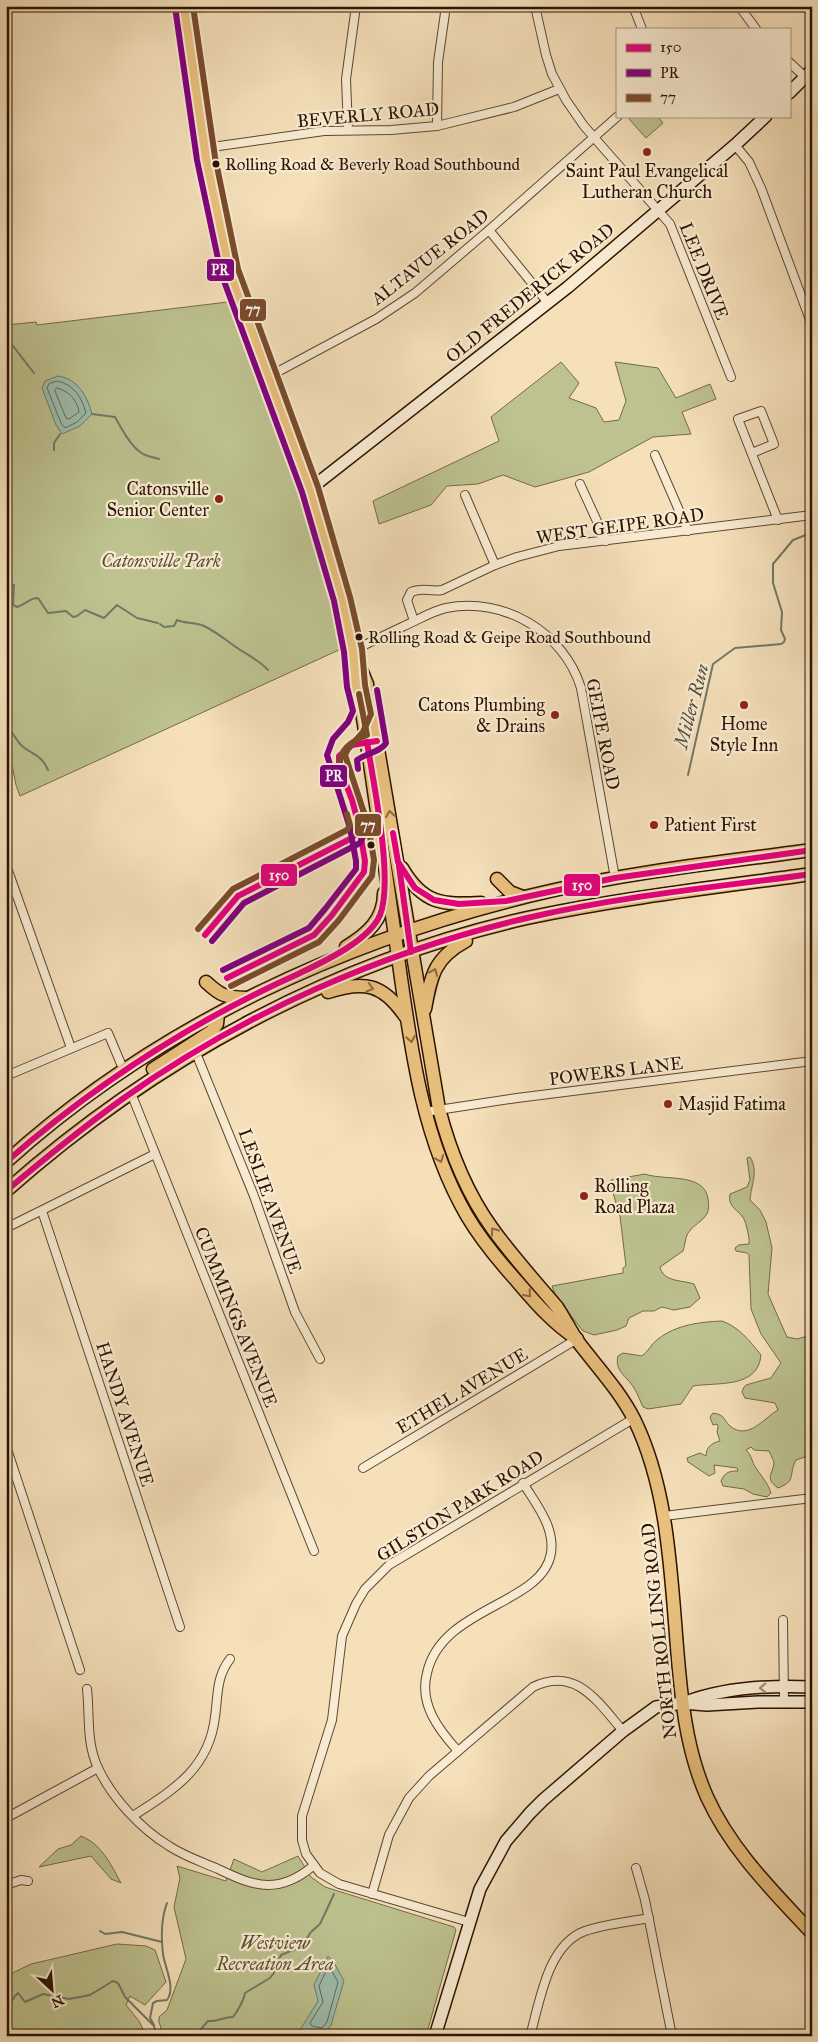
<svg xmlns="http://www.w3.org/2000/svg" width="818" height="2042" viewBox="0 0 818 2042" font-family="'IM FELL Great Primer',serif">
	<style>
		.green { fill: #bdc28f; stroke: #746a48 }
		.water { fill: #9cbdad; stroke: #6f7968 }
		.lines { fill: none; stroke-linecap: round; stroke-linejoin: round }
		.shore { stroke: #646857; stroke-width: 1 }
		.stream { stroke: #6f7968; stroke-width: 2 }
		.street-casing { stroke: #5e462f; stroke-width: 10 }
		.secondary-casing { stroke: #2b1201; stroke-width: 14 }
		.primary-casing { stroke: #2b1201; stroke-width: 15 }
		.street { stroke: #f8ebd2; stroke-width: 8 }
		.secondary { stroke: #f8ebd2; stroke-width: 11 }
		.primary { stroke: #eac07d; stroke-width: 12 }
		.bus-1-casing { stroke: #f8ebd2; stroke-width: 10 }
		.bus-2-casing { stroke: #f8ebd2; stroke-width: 10 }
		.bus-3-casing { stroke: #f8ebd2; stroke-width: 10 }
		.bus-1 { stroke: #e5007d; stroke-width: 6 }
		.bus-2 { stroke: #800080; stroke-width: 6 }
		.bus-3 { stroke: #7a4b2a; stroke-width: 6 }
		.oneway { stroke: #8a693f }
		.oneway2 { stroke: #9c8974 }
		.poi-dot { fill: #8f2418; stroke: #f8ebd2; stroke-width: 2 }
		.bus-dot { fill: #2b1201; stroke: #f8ebd2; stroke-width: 2 }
		.labels { text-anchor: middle; stroke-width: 4.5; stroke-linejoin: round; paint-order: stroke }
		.bus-label { font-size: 17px; fill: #2b1201; stroke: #f8ebd2; text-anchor: start }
		.street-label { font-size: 18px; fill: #2b1201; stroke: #f8ebd2 }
		.poi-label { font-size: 18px; fill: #2b1201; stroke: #f8ebd2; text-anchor: start }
		.park-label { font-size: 18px; font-style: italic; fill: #5e5033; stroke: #f8ebd2 }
		.water-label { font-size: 19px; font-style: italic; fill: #534e3d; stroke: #f8ebd2 }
		.line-badge { stroke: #f8ebd2; stroke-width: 2 }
		.badge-label { font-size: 14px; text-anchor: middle; font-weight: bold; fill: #fff }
	</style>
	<rect width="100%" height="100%" fill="#f5e0ba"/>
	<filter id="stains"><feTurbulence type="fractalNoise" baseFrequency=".004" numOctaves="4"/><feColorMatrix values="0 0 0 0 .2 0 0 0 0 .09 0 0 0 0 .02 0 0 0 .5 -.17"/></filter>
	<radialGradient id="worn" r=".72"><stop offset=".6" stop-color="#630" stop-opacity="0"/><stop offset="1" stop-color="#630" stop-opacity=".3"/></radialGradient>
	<!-- green -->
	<g class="green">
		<path d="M632,116H657L663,123L646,138L629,119Z"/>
		<path d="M236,301L298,469L341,649L20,796L16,785L6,736V325L36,322L37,325Z"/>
		<path d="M561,362L579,383L569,398L596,408L604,422L619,420L626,401L615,362L658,368L676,398L710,384L716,399L682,412L691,434L653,437L589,472L535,487L503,475L478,484L447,486L431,505L379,524L373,501L499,441L491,417Z"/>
		<path d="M750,1157C759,1171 751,1185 750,1200L760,1210L766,1222L772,1248L768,1294L787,1337L797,1339L812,1335V1458L805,1457L796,1460C788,1475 797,1481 778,1488C764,1478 773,1474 774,1463C774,1460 770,1454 769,1451L754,1450L751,1447L746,1450C753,1457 751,1461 756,1468C761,1476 768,1483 771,1493L767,1497L753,1494L744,1489L723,1486L721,1481C725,1472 729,1471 738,1471L737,1468L714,1465L715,1473L709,1476L688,1462L687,1458L700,1453L706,1456C706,1448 711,1443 720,1441L717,1432L718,1427L717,1424L713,1425L710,1417L713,1413C726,1415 723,1420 730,1426C748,1441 764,1418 778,1410L775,1403L745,1398L742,1392L744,1387L746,1385L771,1378L781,1363L761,1334L751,1309L749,1255L747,1253L736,1251L735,1248L739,1245L749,1244C750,1239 746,1223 744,1219C739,1210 727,1207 730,1194L747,1187L750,1180L747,1158Z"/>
		<path d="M645,1174C663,1181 705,1172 708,1199C709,1204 709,1209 707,1214C702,1222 693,1225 688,1233C685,1238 685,1246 683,1251L660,1267C663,1282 682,1280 694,1284L700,1298L690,1307L674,1310L662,1307L654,1311H643L629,1318L626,1326L617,1330L594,1335L583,1331L556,1297L552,1286L623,1273V1268L626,1266L620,1216L610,1183L611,1180Z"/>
		<path d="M722,1321C739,1327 750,1341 761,1355C758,1389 717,1382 693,1386L681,1404L648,1409L643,1407C640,1401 638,1394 634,1388C627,1376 614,1371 618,1356L623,1353L642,1356C649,1351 651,1344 658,1339C676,1325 699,1322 722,1321Z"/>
		<path d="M81,1836C102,1844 111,1865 121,1883L111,1879L91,1856L39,1867L58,1849L71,1845Z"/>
		<path d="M298,1856L311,1877L325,1887L454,1927L456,1930L426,2036H158L161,2028L159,2022V2017L167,2010L186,1959L174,1907L180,1878L177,1866L226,1881L234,1859L262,1872Z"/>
		<path d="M117,1944L146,1946L155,1950L166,1982L145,2005L130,1996L126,2005L139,2021L146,2036H6V1976L31,1964Z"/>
	</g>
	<!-- water -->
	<g class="water">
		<path d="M58,376C78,379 87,396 92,414L80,426L62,434L56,425L42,388L45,381Z"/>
		<path d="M328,1956L333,1961L344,1981L331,2025L325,2033L300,2030L318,2001L314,1985Z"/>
	</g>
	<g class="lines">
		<!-- shore -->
		<g class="shore">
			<path d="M57,381C74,384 82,398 86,413L77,422L65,428L61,423L47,388L49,384Z"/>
			<path d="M57,388C68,390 78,401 79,412L69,419L66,418L55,391Z"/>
			<path d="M330,1968L338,1982L327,2022L322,2028L312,2026L310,2023L323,2002L319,1986L327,1969Z"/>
		</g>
		<!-- stream -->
		<g class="stream">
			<path d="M6,337L34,373"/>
			<path d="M92,414L115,417C121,428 131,447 143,454C148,457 154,457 159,459"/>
			<path d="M54,450V443L60,434"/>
			<path d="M6,584L14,585L13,605L17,607C25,605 29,598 38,598L48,613L66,611L73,617L77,616L85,610L104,618L117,605L137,618L158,623"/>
			<path d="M160,624L164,627L174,626L177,620C186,624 195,622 204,626C216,632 222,637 233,645C245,654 258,659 268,670"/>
			<path d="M6,722C11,731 15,739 22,746C34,756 41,754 48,770"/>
			<path d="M688,775L713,664L735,648L781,644L784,642L785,639L781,630L782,612L773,583V564L793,540L806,535"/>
			<path d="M100,1931L105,1934L122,1932L162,1942"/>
			<path d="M6,2011L15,1996L18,1993L25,2002L43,1994L69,1999L80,1997L90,1995L113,1981L118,1983L125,1997L154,2026L157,2036"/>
			<path d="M154,2025L150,2018L153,2003L157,2001L167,2000C176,1988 165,1968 163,1954C161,1937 161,1919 167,1903"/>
			<path d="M195,2036L208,2021C217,2022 223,2017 233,2017C237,2012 244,2000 245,1993L270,1978L279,1966V1959L281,1955L301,1947L311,1932L320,1924L334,1894"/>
		</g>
		<!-- street casing -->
		<g class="street-casing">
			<g id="street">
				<path d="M535,6L546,55L552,74L566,100L584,126L670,224L731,377"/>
				<path d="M633,6L642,29"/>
				<path d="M739,6L756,29"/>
				<path d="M185,10L208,6"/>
				<path d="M789,62L805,77"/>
				<path d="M437,126L438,62L446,6"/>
				<path d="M348,130L346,79L356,6"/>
				<path d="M735,145L749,162L761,188L812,325"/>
				<path d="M205,148L324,131L391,130L437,126L514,107L559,89"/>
				<path d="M489,230L548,303"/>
				<path d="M268,377L376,319L415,293L489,230L618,116"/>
				<path d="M752,453L774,444L761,411L738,419L778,520"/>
				<path d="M655,455L688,531"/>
				<path d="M580,484L606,541"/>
				<path d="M465,495L495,565"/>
				<path d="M414,621L407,600L411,592C422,587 431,592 442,590L495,565L517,557L559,546L812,515"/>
				<path d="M353,651C370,642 387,634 404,626C418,620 432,611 446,608C503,596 564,632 581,688L615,878"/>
				<path d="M6,865L71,1048"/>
				<path d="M196,1053L254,1196L295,1312L320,1359"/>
				<path d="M6,1076L108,1033L124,1071"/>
				<path d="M131,1093L314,1551"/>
				<path d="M425,1112L517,1098L812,1061"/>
				<path d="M42,1211L180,1627"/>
				<path d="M6,1228L155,1154"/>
				<path d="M6,1446L80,1670"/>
				<path d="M363,1468L577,1339"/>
				<path d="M664,1516L812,1498"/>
				<path d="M783,1620L784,1701"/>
				<path d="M87,1689C90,1717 86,1742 98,1768C112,1798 141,1829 169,1846C184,1856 202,1862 218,1869C233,1876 251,1885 268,1885C286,1885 300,1877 313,1866"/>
				<path d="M458,1751C438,1729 419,1704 427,1673C442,1606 543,1605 551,1553C555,1527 536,1504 523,1483"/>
				<path d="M133,1816C173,1790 209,1769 215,1717C218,1696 216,1677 230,1659"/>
				<path d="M6,1818L98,1768"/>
				<path d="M636,1868L645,1900L672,2036"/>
				<path d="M6,1885L21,1880L28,1881"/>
				<path d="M372,1894L389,1835L409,1798L429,1776L533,1687C576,1666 598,1702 623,1731"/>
				<path d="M469,1922L339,1884L320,1873L306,1854L302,1840V1816L332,1720L342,1636L356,1604L365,1589L389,1565L633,1419"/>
				<path d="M530,2036C540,2002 547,1945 585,1931C605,1924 628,1922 649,1918"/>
			</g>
		</g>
		<!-- secondary casing -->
		<g class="secondary-casing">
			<g id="secondary">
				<path d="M789,93L812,70"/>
				<path d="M310,489L568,287L735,145L766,116"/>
				<path d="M686,1702C726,1687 770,1685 812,1687"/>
				<path d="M435,2036L480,1889L506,1841L530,1813L543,1800L623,1731L656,1707L682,1703L707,1705L758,1702H812"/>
			</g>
		</g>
		<!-- primary casing -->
		<g class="primary-casing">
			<g id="primary">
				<path d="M184,6C198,95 206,185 230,271C250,347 287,417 310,492C327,543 342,596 352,649C356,670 357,691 362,712C374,787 384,862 395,936C409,1031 418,1132 467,1216C480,1238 498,1260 515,1279C534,1301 552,1323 577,1339"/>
				<path d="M358,662L367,684L439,1109C450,1151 466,1192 492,1228C512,1256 535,1281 557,1307C565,1319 571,1332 579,1343C598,1368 619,1390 634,1419C671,1494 671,1587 679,1670C683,1714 689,1756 707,1797C731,1850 773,1891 812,1933"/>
				<path d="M402,868C423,904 442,905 481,903"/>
				<path d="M497,879L510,892L523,897"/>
				<path d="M346,947C367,934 384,920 384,893"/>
				<path d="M206,982C221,996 225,997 246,998"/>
				<path d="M328,992C364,980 383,984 405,1016"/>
				<path d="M425,1009C431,976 434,958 466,941"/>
				<path d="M153,1069L212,1031L217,1024L218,1014"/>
				<path d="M6,1162C158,1024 352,936 550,891C636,871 724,862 812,850"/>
				<path d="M6,1191C153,1060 335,961 527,918C621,898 717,887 812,874"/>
			</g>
		</g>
		<!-- street -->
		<use href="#street" class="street"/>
		<!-- secondary -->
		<use href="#secondary" class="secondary"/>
		<!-- primary -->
		<use href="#primary" class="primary"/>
		<!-- bus-1 casing -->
		<g class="bus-1-casing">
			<g id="bus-1">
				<path d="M393,833L398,862L415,888L434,900L459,904L506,901L615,878L812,850"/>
				<path d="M399,866L411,952"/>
				<path d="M205,935L238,896L350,839L357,833L359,826"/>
				<path d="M227,978L314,935L332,915L364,872L365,861L359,826L352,800L339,766V756L352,745L377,741"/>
				<path d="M6,1162C94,1085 191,1022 298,974C323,962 369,941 380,915C394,880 373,781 367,742"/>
				<path d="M6,1191C44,1159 81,1129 121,1100C242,1014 383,951 527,918C620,896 717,887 812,874"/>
			</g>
		</g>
		<!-- bus-2 casing -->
		<g class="bus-2-casing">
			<g id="bus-2">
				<path d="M175,7L197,160L221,273L302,492L334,601L344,652L347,687L353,711L348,722L333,739L327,755L350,828L356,861V869L325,909L309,928L223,970"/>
				<path d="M358,769L357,760C366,753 381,752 386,743L377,690"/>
				<path d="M212,941L244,903L360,843L368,827L363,810"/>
			</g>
		</g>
		<!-- bus-3 casing -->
		<g class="bus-3-casing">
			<g id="bus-3">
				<path d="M193,6L215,157L238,269L318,487L350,597L362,649L365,685L371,714L363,732L348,749L345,755L368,825L374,860L372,876L339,920L319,942L231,986"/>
				<path d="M340,769C338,750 350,742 367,735L359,694"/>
				<path d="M198,929L233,889L347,830L350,825L347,814"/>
			</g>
		</g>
		<!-- bus-1 -->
		<use href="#bus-1" class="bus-1"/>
		<!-- bus-2 -->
		<use href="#bus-2" class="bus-2"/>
		<!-- bus-3 -->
		<use href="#bus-3" class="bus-3"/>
	</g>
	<!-- one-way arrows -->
	<defs><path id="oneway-chevron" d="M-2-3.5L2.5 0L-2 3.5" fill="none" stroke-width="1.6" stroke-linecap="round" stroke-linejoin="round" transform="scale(1.25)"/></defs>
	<g class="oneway">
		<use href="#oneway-chevron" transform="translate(390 814) rotate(-100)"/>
		<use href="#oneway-chevron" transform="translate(434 972) rotate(-67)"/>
		<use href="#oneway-chevron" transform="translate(370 988) rotate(16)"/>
		<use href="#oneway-chevron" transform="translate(411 1039) rotate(80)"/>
		<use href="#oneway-chevron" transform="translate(440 1159) rotate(68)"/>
		<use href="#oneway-chevron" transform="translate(494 1231) rotate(-126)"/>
		<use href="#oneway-chevron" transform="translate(528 1294) rotate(49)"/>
	</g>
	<use class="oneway2" href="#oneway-chevron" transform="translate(763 1688) rotate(178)"/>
	<!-- markers -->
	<g class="poi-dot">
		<circle cx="647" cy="152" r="5"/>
		<circle cx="219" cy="499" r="5"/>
		<circle cx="744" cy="705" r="5"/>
		<circle cx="555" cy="715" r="5"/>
		<circle cx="654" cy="825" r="5"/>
		<circle cx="668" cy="1104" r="5"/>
		<circle cx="584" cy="1196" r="5"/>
	</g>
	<g class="bus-dot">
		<circle cx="216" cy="164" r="4.5"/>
		<circle cx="359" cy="637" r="4.5"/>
		<circle cx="371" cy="845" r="4.5"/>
	</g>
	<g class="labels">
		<!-- bus labels -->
		<g class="bus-label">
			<text x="225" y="170">Rolling Road &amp; Beverly Road Southbound</text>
			<text x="368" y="643">Rolling Road &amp; Geipe Road Southbound</text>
		</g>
		<!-- street labels -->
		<g class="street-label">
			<text transform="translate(368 115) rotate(-5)" y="6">BEVERLY ROAD</text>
			<text transform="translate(430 257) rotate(-38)" y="6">ALTAVUE ROAD</text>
			<text transform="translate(704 271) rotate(68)" y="6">LEE DRIVE</text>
			<text transform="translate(530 293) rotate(-39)" y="6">OLD FREDERICK ROAD</text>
			<text transform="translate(620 526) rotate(-8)" y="6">WEST GEIPE ROAD</text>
			<text transform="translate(603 734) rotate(79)" y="6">GEIPE ROAD</text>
			<text transform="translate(616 1071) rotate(-7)" y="6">POWERS LANE</text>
			<text transform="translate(270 1201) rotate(70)" y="6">LESLIE AVENUE</text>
			<text transform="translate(236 1317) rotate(68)" y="6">CUMMINGS AVENUE</text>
			<text transform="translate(462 1391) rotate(-31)" y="6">ETHEL AVENUE</text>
			<text transform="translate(125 1414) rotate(72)" y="6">HANDY AVENUE</text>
			<text transform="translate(460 1506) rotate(-32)" y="6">GILSTON PARK ROAD</text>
			<text transform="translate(659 1631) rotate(-96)" y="6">NORTH ROLLING ROAD</text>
		</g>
		<!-- poi labels -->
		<g class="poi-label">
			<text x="647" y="177" text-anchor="middle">Saint Paul Evangelical<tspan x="647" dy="21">Lutheran Church</tspan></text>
			<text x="209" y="495" text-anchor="end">Catonsville<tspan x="209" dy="21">Senior Center</tspan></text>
			<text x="545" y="711" text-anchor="end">Catons Plumbing<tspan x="545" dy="21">&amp; Drains</tspan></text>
			<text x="744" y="730" text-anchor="middle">Home<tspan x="744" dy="21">Style Inn</tspan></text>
			<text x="664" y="831">Patient First</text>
			<text x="678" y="1110">Masjid Fatima</text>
			<text x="594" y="1192">Rolling<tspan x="594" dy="21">Road Plaza</tspan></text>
		</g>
		<!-- park labels -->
		<g class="park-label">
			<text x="161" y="567">Catonsville Park</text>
			<text x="275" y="1949">Westview<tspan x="275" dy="21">Recreation Area</tspan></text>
		</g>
		<!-- water labels -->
		<g class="water-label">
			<text transform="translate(691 706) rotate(-75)" y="7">Miller Run</text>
		</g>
	</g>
	<g class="line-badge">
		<rect x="206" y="258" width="29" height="24" rx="5" fill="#800080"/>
		<rect x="239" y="298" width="28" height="24" rx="5" fill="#7a4b2a"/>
		<rect x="319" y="764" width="29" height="24" rx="5" fill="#800080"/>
		<rect x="354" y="813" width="28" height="24" rx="5" fill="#7a4b2a"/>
		<rect x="260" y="863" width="38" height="24" rx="5" fill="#e5007d"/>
		<rect x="563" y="873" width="38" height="24" rx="5" fill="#e5007d"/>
	</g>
	<g class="badge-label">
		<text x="220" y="275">PR</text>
		<text x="253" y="314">77</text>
		<text x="334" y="781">PR</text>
		<text x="368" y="830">77</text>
		<text x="279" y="880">150</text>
		<text x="582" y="890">150</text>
	</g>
	<!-- margin -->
	<rect width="818" height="2042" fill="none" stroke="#f5e0ba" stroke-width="25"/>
	<rect x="8" y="8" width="803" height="2027" fill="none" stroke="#2b1201" stroke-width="2.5"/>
	<rect x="12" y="12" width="793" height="2017" fill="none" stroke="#2b1201"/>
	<!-- legend -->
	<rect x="616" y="28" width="175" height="90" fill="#f8ebd2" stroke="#a6947e"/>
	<rect x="626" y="44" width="25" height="8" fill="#e5007d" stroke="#a6947e"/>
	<text x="660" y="52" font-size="15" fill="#2b1201">150</text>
	<rect x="626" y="69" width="25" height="8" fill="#800080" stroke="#a6947e"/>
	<text x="660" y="78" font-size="15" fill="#2b1201">PR</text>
	<rect x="626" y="94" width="25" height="8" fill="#7a4b2a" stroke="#a6947e"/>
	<text x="660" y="102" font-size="15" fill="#2b1201">77</text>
	<!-- north arrow -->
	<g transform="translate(52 1990) rotate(154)" stroke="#f8ebd2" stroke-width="4" paint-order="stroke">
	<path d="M0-4L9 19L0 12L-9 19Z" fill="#2b1201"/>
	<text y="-8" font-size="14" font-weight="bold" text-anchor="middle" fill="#2b1201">N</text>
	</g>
	<rect width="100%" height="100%" filter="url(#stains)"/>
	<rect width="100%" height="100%" fill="url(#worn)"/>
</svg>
